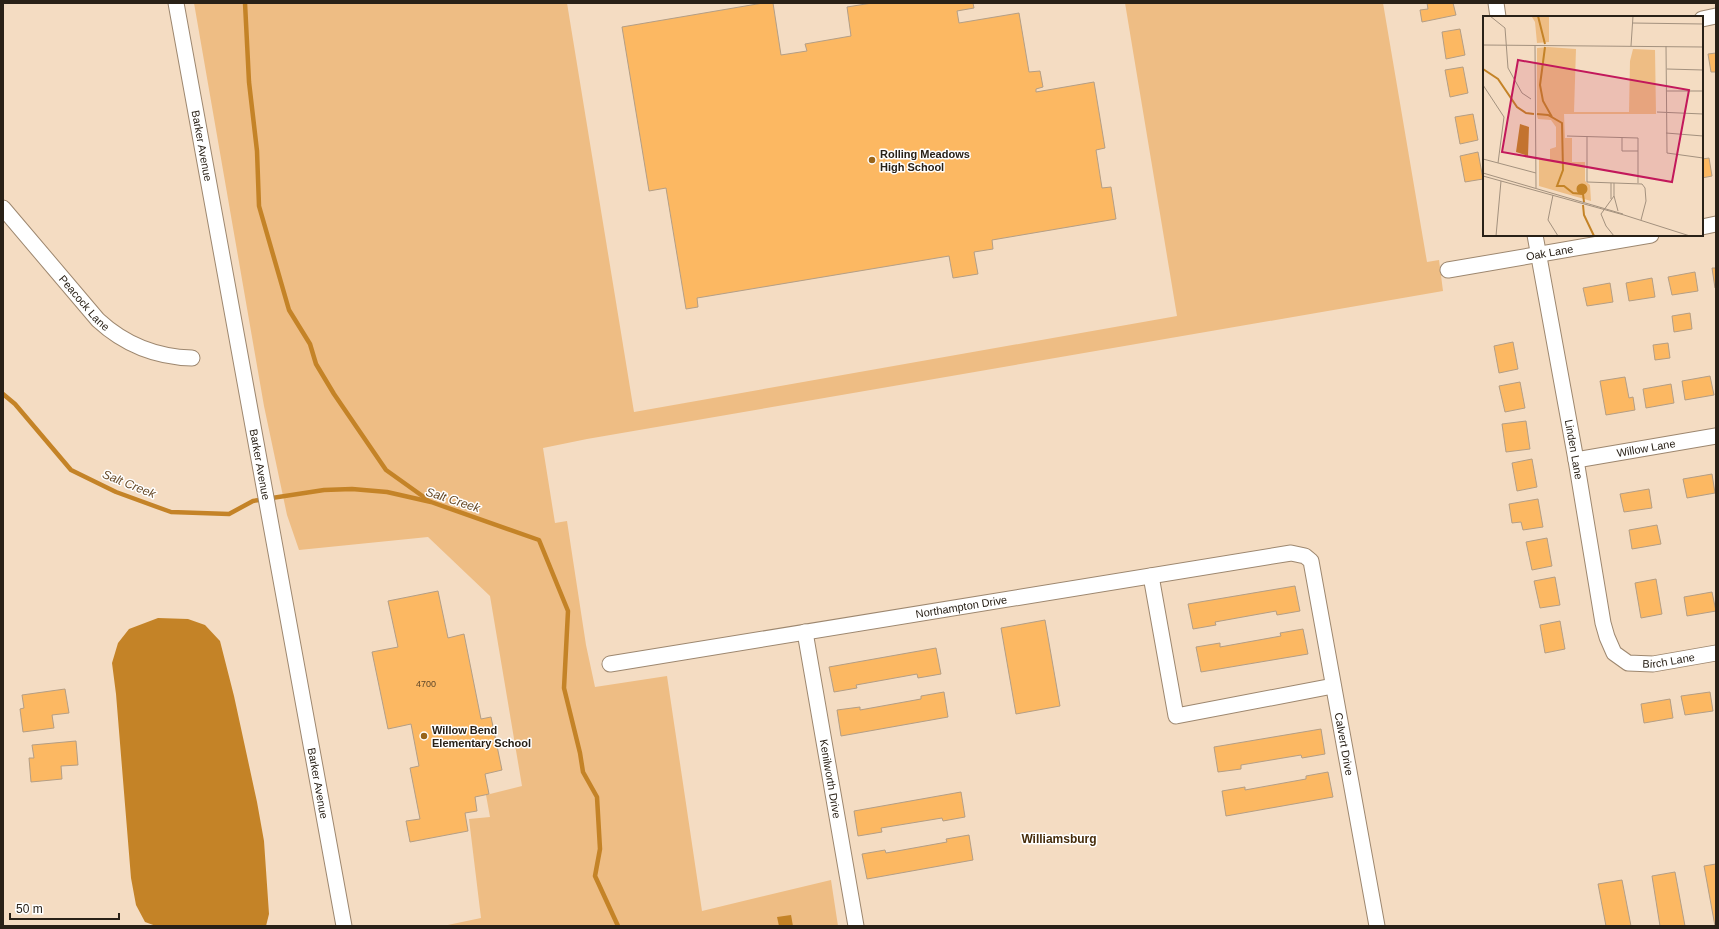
<svg xmlns="http://www.w3.org/2000/svg" width="1719" height="929" viewBox="0 0 1719 929" font-family="Arial,sans-serif">
	<style>
		.green { fill: #eebd84 }
		.water { fill: #c48327 }
		.lines { fill: none; stroke-linecap: round; stroke-linejoin: round }
		.stream { stroke: #c48327; stroke-width: 4.5 }
		.building { fill: #fcb862; stroke: #b49e85 }
		.minor-casing { stroke: #9d876f; stroke-width: 17 }
		.minor { stroke: #fff; stroke-width: 15 }
		.poi-dot { fill: #98641a; stroke: #fff; stroke-width: 1.5 }
		.labels { text-anchor: middle; stroke-width: 3; stroke-linejoin: round; paint-order: stroke }
		.number-label { font-size: 9px; fill: #5e472a }
		.street-label { font-size: 11px; fill: #292117; stroke: #fff }
		.poi-label { font-size: 11px; font-weight: bold; fill: #292117; stroke: #fff; text-anchor: start }
		.water-label { font-size: 12px; font-style: italic; fill: #674a27; stroke: #fff }
		.neighbourhood-label { font-size: 12px; font-weight: bold; fill: #462c0a; stroke: #fff }
		.inset-river { fill: none; stroke: #c48327; stroke-width: 2 }
		.inset-road { fill: none; stroke: #a3917e; stroke-width: 1 }
		.view { fill: #c2185b; fill-opacity: 0.15; stroke: #c2185b; stroke-width: 2 }
		.inset-edge { fill: none; stroke: #292117; stroke-width: 2 }
	</style>
	<rect width="100%" height="100%" fill="#f4dcc2"/>
	<!-- green -->
	<path class="green" d="M194,3H567L634,412L1177,316L1125,3H1383L1427,262L1439,260L1443,291L587,439L543,448L555,523L567,521L586,645L595,687L667,676L702,911L831,880L838,926H443L481,918L469,819L490,817L486,795L522,786L490,596L428,537L299,550L287,515L264,406Z"/>
	<!-- water -->
	<g class="water">
		<path d="M158,618L188,619L205,625L220,641L234,696L257,802L264,841L269,914L266,926H156L145,922L136,905L131,878L116,694L112,663L118,643L129,629Z"/>
		<path d="M791,915L793,926H779L777,917Z"/>
	</g>
	<g class="lines">
		<!-- stream -->
		<g class="stream">
			<path d="M245,3L249,82L257,151L259,206L289,310L310,344L316,364L334,394L386,470L428,500"/>
			<path d="M3,394L15,404L71,470L116,492L171,512L229,514L253,501L324,490L352,489L387,492L431,502L539,540L568,611L564,688L580,753L583,772L597,797L600,849L595,876L618,926"/>
		</g>
	</g>
	<!-- building -->
	<g class="building">
		<path d="M763,3H773L781,55L807,51L805,44L851,36L847,7L872,3H973L974,8L957,11L959,23L1019,13L1029,72L1040,71L1043,87L1036,89V92L1094,82L1105,148L1096,150L1102,188L1111,187L1116,219L992,240L993,249L974,252L978,274L953,278L949,256L697,298L698,307L686,309L666,188L649,191L622,27Z"/>
		<path d="M1427,3H1453L1456,15L1422,22L1420,10L1428,9Z"/>
		<path d="M1460,29L1465,55L1446,59L1442,32Z"/>
		<path d="M1716,53V72H1711L1708,54Z"/>
		<path d="M1463,67L1468,93L1450,97L1445,70Z"/>
		<path d="M1473,114L1478,140L1460,144L1455,117Z"/>
		<path d="M1478,152L1483,179L1465,182L1460,156Z"/>
		<path d="M1709,158L1712,176L1702,178V159Z"/>
		<path d="M1712,268H1716V287L1715,288Z"/>
		<path d="M1695,272L1698,291L1672,295L1668,277Z"/>
		<path d="M1652,278L1655,297L1629,301L1626,283Z"/>
		<path d="M1610,283L1613,302L1587,306L1583,288Z"/>
		<path d="M1690,313L1692,329L1674,332L1672,316Z"/>
		<path d="M1513,342L1518,369L1499,373L1494,346Z"/>
		<path d="M1668,343L1670,358L1655,360L1653,345Z"/>
		<path d="M1710,376L1714,395L1685,400L1682,381Z"/>
		<path d="M1625,377L1629,398L1633,397L1635,410L1606,415L1600,381Z"/>
		<path d="M1520,382L1525,408L1505,412L1499,386Z"/>
		<path d="M1671,384L1674,403L1646,408L1643,389Z"/>
		<path d="M1526,421L1530,449L1506,452L1502,424Z"/>
		<path d="M1532,459L1537,487L1517,491L1512,463Z"/>
		<path d="M1712,474L1715,493L1687,498L1683,479Z"/>
		<path d="M1649,489L1652,508L1624,512L1620,494Z"/>
		<path d="M1538,499L1543,527L1523,530L1521,522L1512,523L1509,504Z"/>
		<path d="M1657,525L1661,544L1632,549L1629,530Z"/>
		<path d="M1547,538L1552,566L1532,570L1526,542Z"/>
		<path d="M1555,577L1560,605L1540,608L1534,581Z"/>
		<path d="M1656,579L1662,614L1641,618L1635,583Z"/>
		<path d="M1295,586L1300,611L1277,615L1276,611L1215,622L1216,625L1193,629L1188,604Z"/>
		<path d="M438,591L448,638L464,634L481,719L491,717L502,770L485,774L489,794L475,797L477,811L465,813L468,831L410,842L406,821L420,819L410,768L419,766L411,724L388,729L372,652L398,647L388,601Z"/>
		<path d="M1712,592L1716,611L1687,616L1684,597Z"/>
		<path d="M1045,620L1060,706L1016,714L1001,628Z"/>
		<path d="M1560,621L1565,649L1545,653L1540,625Z"/>
		<path d="M1303,629L1308,654L1201,672L1196,647L1220,643V647L1281,636L1280,633Z"/>
		<path d="M936,648L941,674L918,678L917,674L856,685L857,688L834,692L829,667Z"/>
		<path d="M65,689L69,713L52,715L54,728L23,732L20,709L24,708L22,695Z"/>
		<path d="M944,692L948,717L841,736L837,710L860,707V710L921,699V696Z"/>
		<path d="M1710,692L1713,711L1685,715L1681,696Z"/>
		<path d="M1670,699L1673,718L1644,723L1641,704Z"/>
		<path d="M1321,729L1325,754L1302,758L1301,755L1241,765V769L1218,772L1214,747Z"/>
		<path d="M76,741L78,765L61,766L62,779L31,782L29,758H34L32,745Z"/>
		<path d="M1328,772L1333,797L1226,816L1222,791L1245,787V790L1306,779V776Z"/>
		<path d="M961,792L965,817L943,821L942,818L881,828L882,832L858,836L854,811Z"/>
		<path d="M969,835L973,860L867,879L862,854L885,850L886,853L947,842L946,839Z"/>
		<path d="M1716,864V926H1715L1704,866Z"/>
		<path d="M1675,872L1685,926H1660L1652,876Z"/>
		<path d="M1622,880L1631,926H1606L1598,884Z"/>
	</g>
	<g class="lines">
		<!-- minor casing -->
		<g class="minor-casing">
			<g id="minor">
				<path id="s1" d="M176,3L344,926"/>
				<path d="M1496,3L1498,17"/>
				<path d="M1702,19L1716,16"/>
				<path id="s2" d="M3,208L98,320C124,344 156,357 192,358"/>
				<path d="M1702,227L1716,224"/>
				<path id="s3" d="M1535,235L1576,460L1603,623L1607,637L1614,653L1628,663L1653,664L1716,653"/>
				<path id="s4" d="M1448,270L1651,235"/>
				<path id="s5" d="M1576,460L1716,436"/>
				<path d="M1151,576L1176,716L1333,686"/>
				<path id="s6" d="M805,632L856,926"/>
				<path id="s7" d="M610,664L1291,553L1305,556L1311,561L1377,926"/>
			</g>
		</g>
		<!-- minor -->
		<use href="#minor" class="minor"/>
	</g>
	<!-- markers -->
	<g class="poi-dot">
		<circle cx="872" cy="160" r="4"/>
		<circle cx="424" cy="736" r="4"/>
	</g>
	<g class="labels">
		<!-- number labels -->
		<g class="number-label">
			<text x="426" y="687">4700</text>
		</g>
		<!-- street labels -->
		<g class="street-label">
			<text dy="4" stroke="none"><textPath href="#s1" startOffset="145">Barker Avenue</textPath></text>
			<text dy="4" stroke="none"><textPath href="#s4" startOffset="103">Oak Lane</textPath></text>
			<text dy="4" stroke="none"><textPath href="#s2" startOffset="125">Peacock Lane</textPath></text>
			<text dy="4" stroke="none"><textPath href="#s5" startOffset="71">Willow Lane</textPath></text>
			<text dy="4" stroke="none"><textPath href="#s3" startOffset="218">Linden Lane</textPath></text>
			<text dy="4" stroke="none"><textPath href="#s1" startOffset="469">Barker Avenue</textPath></text>
			<text dy="4" stroke="none"><textPath href="#s7" startOffset="356">Northampton Drive</textPath></text>
			<text dy="4" stroke="none"><textPath href="#s3" startOffset="484">Birch Lane</textPath></text>
			<text dy="4" stroke="none"><textPath href="#s7" startOffset="898">Calvert Drive</textPath></text>
			<text dy="4" stroke="none"><textPath href="#s6" startOffset="149">Kenilworth Drive</textPath></text>
			<text dy="4" stroke="none"><textPath href="#s1" startOffset="793">Barker Avenue</textPath></text>
		</g>
		<!-- poi labels -->
		<g class="poi-label">
			<text x="880" y="158">Rolling Meadows<tspan x="880" dy="13">High School</tspan></text>
			<text x="432" y="734">Willow Bend<tspan x="432" dy="13">Elementary School</tspan></text>
		</g>
		<!-- water labels -->
		<g class="water-label">
			<text transform="translate(129 484) rotate(22)" y="4">Salt Creek</text>
			<text transform="translate(453 500) rotate(18)" y="4">Salt Creek</text>
		</g>
		<!-- neighbourhood labels -->
		<g class="neighbourhood-label">
			<text x="1059" y="843">Williamsburg</text>
		</g>
	</g>
	<!-- overview -->
	<g transform="translate(1483 16)">
		<rect width="220" height="220" fill="#f4dcc2"/>
		<path d="M42,0H66V26L54,27L52,6L49,1ZM65,31L93,33L91,96H146L147,45L150,33L172,34L173,98H81L82,122H89V146H102V165L107,169L108,185L56,170V143H67V133L73,131V111L68,104L55,103L54,100V32Z" fill="#eebd84"/>
		<path d="M37,108L46,111L45,140L33,136ZM93.5 173a5.5 5.5 0 1 1 11 0a5.5 5.5 0 1 1-11 0Z" fill="#c48327"/>
		<path class="inset-river" d="M55,0L62,28M62,31L57,69L60,85L69,101M0,53L15,63L34,91L43,97L51,98M54,98L65,99L79,107L80,154L74,170H81L90,177L100,178L101,186M100,189L101,199L111,220"/>
		<path class="inset-road" d="M7,0L22,12L25,52L39,77L48,83M149,7L220,8M0,29L220,31M52,29L53,172M148,30L150,0M183,30L184,137L220,142M184,53L220,54M0,69L21,101L15,147M183,75H220M174,96L220,98M183,117L220,120M84,120L155,122V167M104,120V166L159,168L162,172L163,185L158,204M139,121V135H155M0,143L53,157M0,157L140,198M0,160L141,199L207,220M131,167V180L118,198L123,210L131,220M70,179L65,204L75,220M131,180L135,195M128,183V167M13,220L18,165"/>
		<path class="view" d="M35,44L206,74L189,166L19,136Z"/>
		<rect width="220" height="220" class="inset-edge"/>
	</g>
	<!-- border -->
	<rect width="1719" height="929" fill="none" stroke="#292117" stroke-width="8"/>
	<!-- scale -->
	<path d="M10 913v6h109v-6" fill="none" stroke="#292117" stroke-width="2"/>
	<text x="16" y="913" font-size="12" fill="#292117" stroke="#ffffff" stroke-width="3" paint-order="stroke">50 m</text>
</svg>
